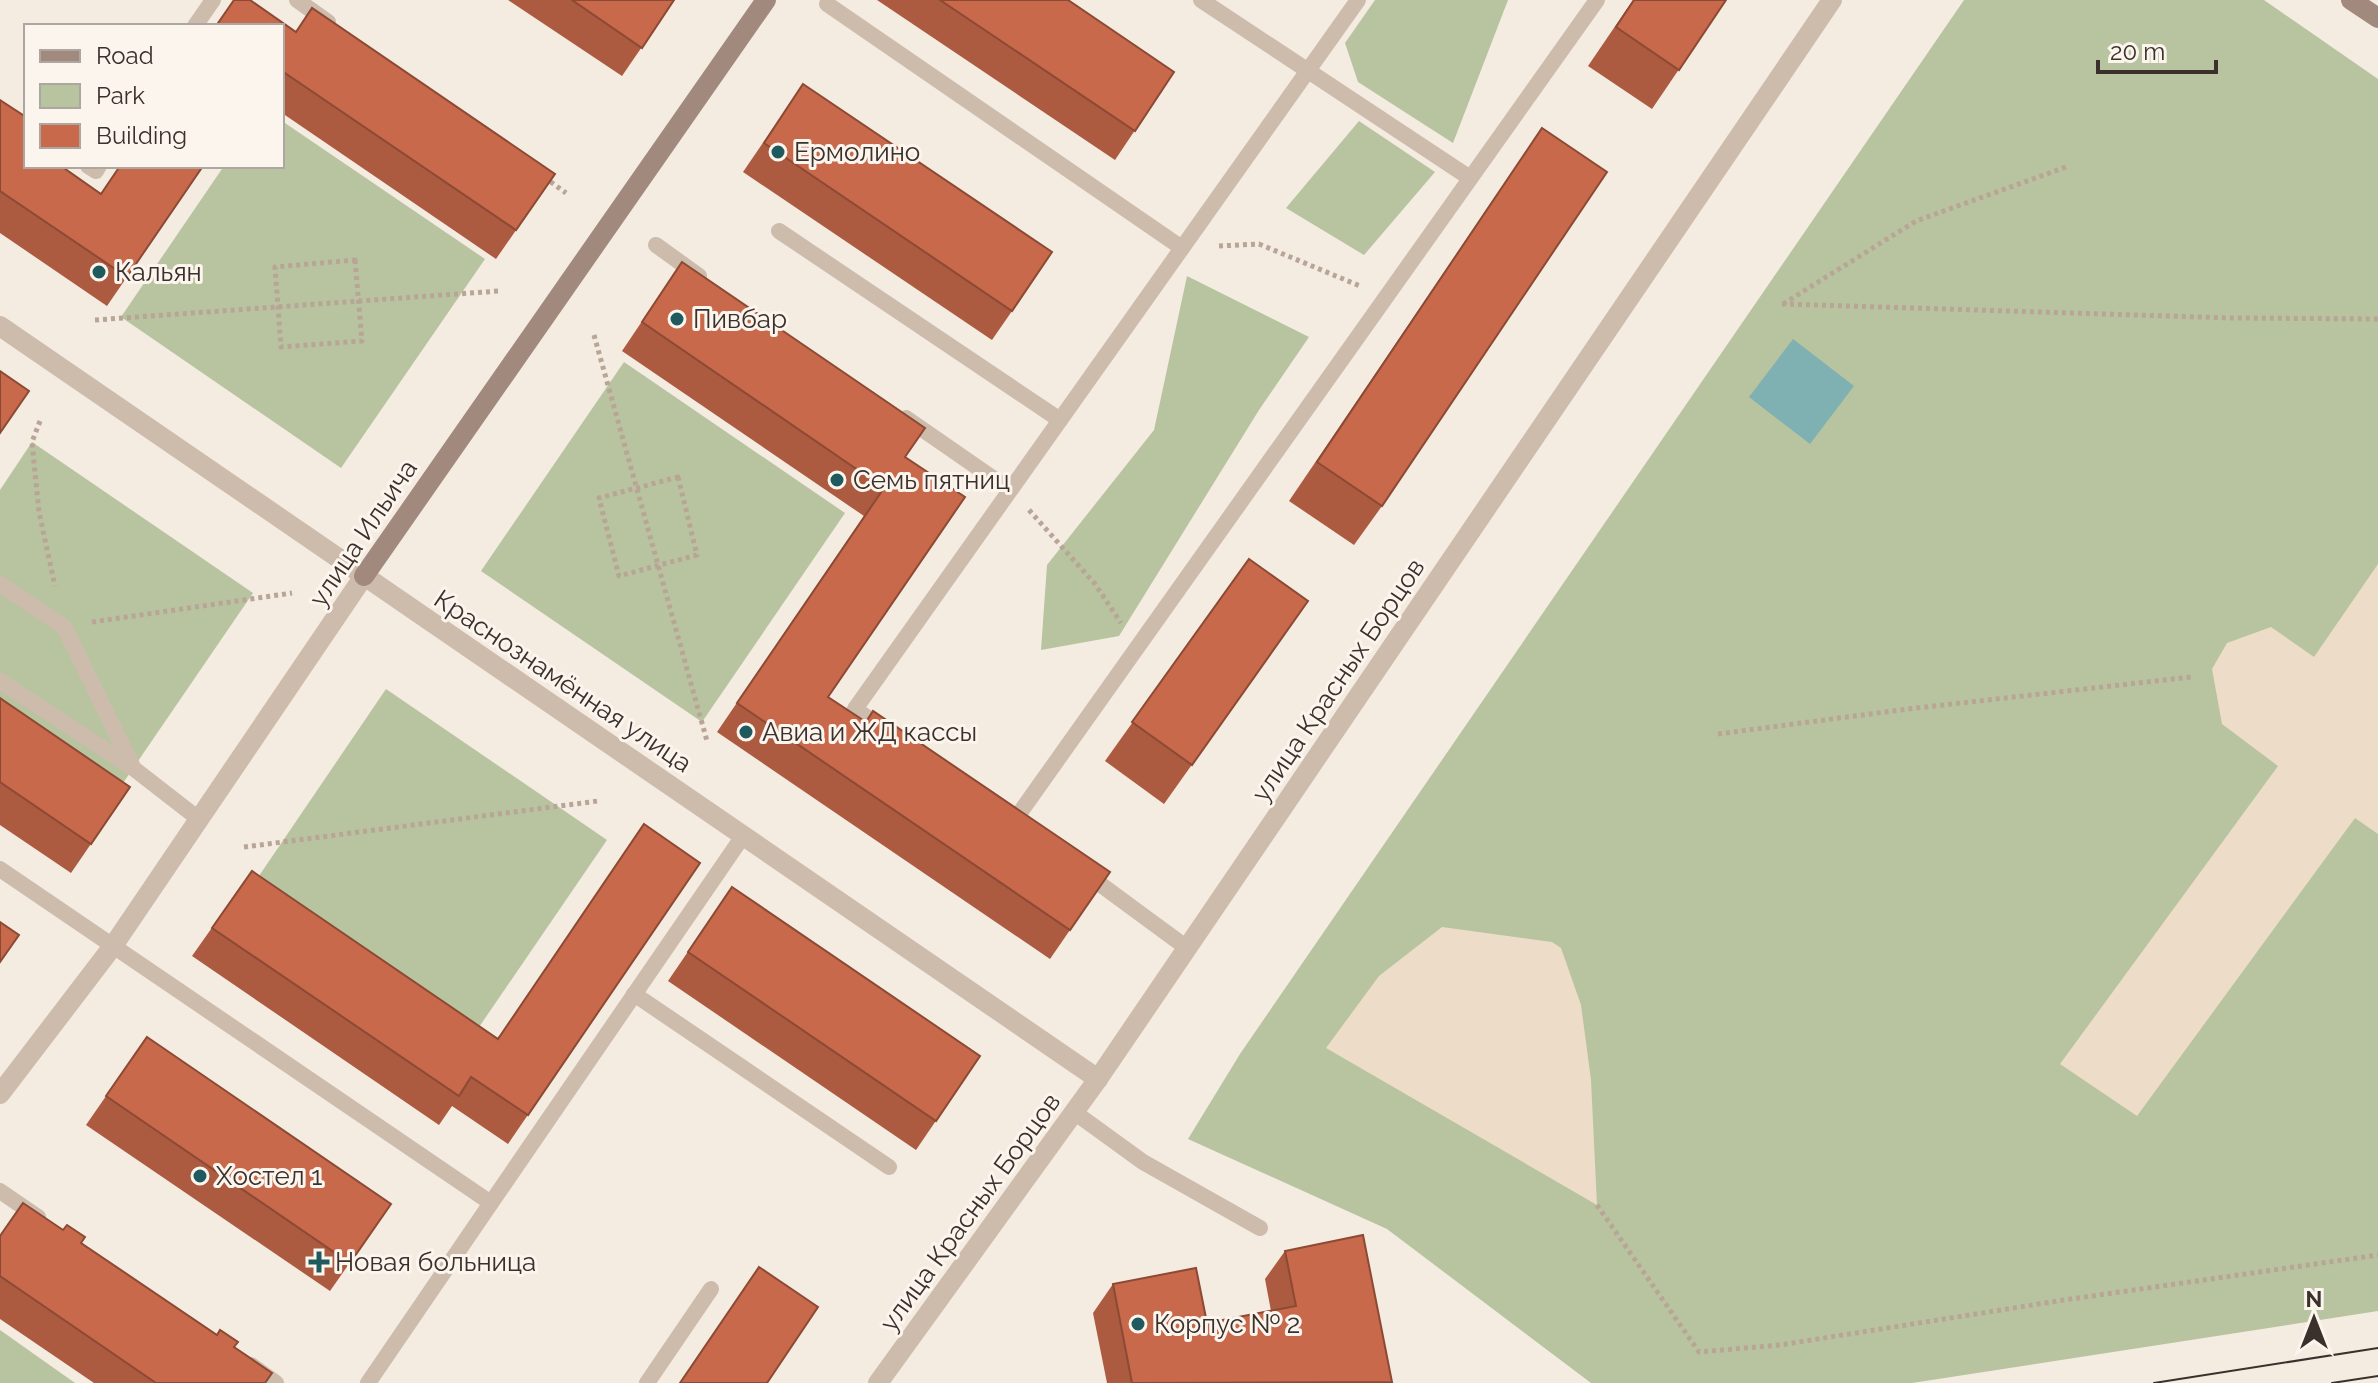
<svg xmlns="http://www.w3.org/2000/svg" width="2378" height="1383" viewBox="0 0 2378 1383" font-family="Raleway,sans-serif">
	<style>
		.green { fill: #b8c4a0 }
		.plaza { fill: #ecdcc8 }
		.water { fill: #7fb0b2 }
		.lines { fill: none; stroke-linecap: round; stroke-linejoin: round }
		.path { stroke: #b9a596; stroke-width: 5; stroke-dasharray: 4 4; stroke-linecap: butt }
		.lane { stroke: #cdbbac; stroke-width: 16 }
		.street { stroke: #cdbbac; stroke-width: 20 }
		.secondary { stroke: #a18a7d; stroke-width: 20 }
		.tram { stroke: #3b302b; stroke-width: 2 }
		.wall { fill: #ac5a40 }
		.building { fill: #c8694b; stroke: #8c4a34; stroke-width: 2 }
		.poi-dot { fill: #1f5a5e; stroke: #fbf5ee; stroke-width: 3 }
		.labels { text-anchor: middle; stroke-width: 6; stroke-linejoin: round; paint-order: stroke }
		.poi-label { font-size: 26px; fill: #3b302b; stroke: #fbf5ee; text-anchor: start }
		.street-label { font-size: 26px; fill: #3b302b; stroke: #fbf5ee }
	</style>
	<rect width="100%" height="100%" fill="#f4ebe1"/>
	<!-- green -->
	<g class="green">
		<path d="M1375,0H1508L1453,143L1358,82L1345,43Z"/>
		<path d="M1964,0H2264L2378,79V1311L1912,1383H1591L1387,1229L1188,1139L1240,1054Z"/>
		<path d="M282,121L485,259L341,468L121,317L224,166H282Z"/>
		<path d="M1359,121L1435,172L1364,255L1286,208Z"/>
		<path d="M1187,276L1309,337L1259,410L1119,636L1041,650L1047,565L1154,430Z"/>
		<path d="M624,362L845,513L702,722L481,571Z"/>
		<path d="M32,442L253,593L110,802L0,727V490Z"/>
		<path d="M386,689L607,840L464,1049L244,898Z"/>
		<path d="M0,1330L75,1383H0Z"/>
	</g>
	<!-- plaza -->
	<g class="plaza">
		<path d="M2378,564V834L2355,818L2137,1116L2060,1064L2278,766L2222,724L2212,669L2227,643L2271,627L2314,657Z"/>
		<path d="M1442,927L1552,942L1561,948L1581,1005L1591,1080L1597,1205L1326,1048L1379,976Z"/>
	</g>
	<!-- water -->
	<path class="water" d="M1793,339L1854,386L1810,444L1749,397Z"/>
	<g class="lines">
		<!-- path -->
		<g class="path">
			<path d="M544,177L566,193"/>
			<path d="M1219,246L1259,244L1360,286"/>
			<path d="M355,260L362,341L281,347L275,267Z"/>
			<path d="M1782,304L2233,318L2378,319"/>
			<path d="M1783,304L1916,221L2066,167"/>
			<path d="M95,320L499,291"/>
			<path d="M594,335L707,741"/>
			<path d="M40,421L32,442L39,512L55,586"/>
			<path d="M678,477L697,555L619,576L599,498Z"/>
			<path d="M1029,510L1095,584L1121,623"/>
			<path d="M92,622L292,593"/>
			<path d="M1718,734L1908,709L2191,677"/>
			<path d="M244,847L598,801"/>
			<path d="M1597,1205L1699,1352L1780,1345L2064,1300L2378,1255"/>
		</g>
		<!-- lane -->
		<g class="lane">
			<path d="M297,0L328,22"/>
			<path d="M1201,0L1470,178"/>
			<path d="M827,4L1182,248"/>
			<path d="M195,26L213,0"/>
			<path d="M88,166L96,171L99,166"/>
			<path d="M779,231L1060,420"/>
			<path d="M656,245L699,276"/>
			<path d="M906,418L1010,490"/>
			<path d="M0,584L64,627L133,767"/>
			<path d="M0,681L133,768L200,820"/>
			<path d="M884,729L855,709L1358,0"/>
			<path d="M1014,821L1597,0"/>
			<path d="M0,869L491,1203L743,836"/>
			<path d="M1085,873L1187,948"/>
			<path d="M634,994L889,1167"/>
			<path d="M1074,1112L1143,1162L1260,1228"/>
			<path d="M0,1191L38,1217"/>
			<path d="M251,1365L276,1383"/>
			<path d="M368,1383L491,1203"/>
			<path d="M647,1383L711,1289"/>
		</g>
		<!-- street -->
		<g class="street">
			<path d="M0,326L1098,1079"/>
			<path d="M0,1094L113,946L364,576"/>
			<path d="M878,1383L1098,1079L1832,0"/>
		</g>
		<!-- secondary -->
		<g class="secondary">
			<path d="M2351,0L2378,18"/>
			<path d="M364,576L766,0"/>
		</g>
		<!-- tram -->
		<g class="tram">
			<path d="M2154,1383L2378,1348"/>
			<path d="M2332,1383L2378,1376"/>
		</g>
	</g>
	<!-- wall -->
	<g class="wall">
		<path d="M508,0H674L622,76Z"/>
		<path d="M877,0H1068L1174,72L1115,160Z"/>
		<path d="M1633,0H1726L1652,109L1588,66Z"/>
		<path d="M282,26L295,31L555,174L496,259L282,113Z"/>
		<path d="M803,84L1012,311L992,340L743,172Z"/>
		<path d="M0,100L26,166L101,193L203,166L107,306L0,233Z"/>
		<path d="M1542,128L1382,506L1354,545L1289,501Z"/>
		<path d="M682,262L905,457L828,697L865,722L1110,872L1050,959L717,732L864,516L622,351Z"/>
		<path d="M1249,559L1308,601L1164,804L1105,761Z"/>
		<path d="M0,698L130,787L71,873L0,825Z"/>
		<path d="M700,863L508,1144L452,1106L439,1125L192,956L252,871L497,1038Z"/>
		<path d="M732,887L980,1056L916,1150L668,981Z"/>
		<path d="M147,1037L391,1204L330,1291L86,1125Z"/>
		<path d="M0,1236L81,1243L234,1347L265,1383H94L0,1319Z"/>
		<path d="M1285,1251L1391,1383H1107L1093,1313L1113,1284L1207,1323L1271,1311L1265,1279Z"/>
	</g>
	<!-- building -->
	<g class="building">
		<path d="M234,0H250L296,32L312,8L555,174L516,230L282,71V26H216Z"/>
		<path d="M572,0H674L642,48Z"/>
		<path d="M940,0H1068L1174,72L1135,131Z"/>
		<path d="M1634,0H1726L1679,70L1616,27Z"/>
		<path d="M803,84L1052,252L1012,311L764,143Z"/>
		<path d="M0,100L26,117V166H61L101,194L120,166H203L127,277L0,191Z"/>
		<path d="M1542,128L1607,172L1382,506L1317,462Z"/>
		<path d="M682,262L925,428L905,457L965,497L828,697L866,722L873,711L1110,872L1070,930L737,703L884,488L642,322Z"/>
		<path d="M0,371L29,391L0,433Z"/>
		<path d="M1249,559L1308,601L1192,765L1132,722Z"/>
		<path d="M0,698L130,787L91,844L0,782Z"/>
		<path d="M644,824L700,863L528,1115L471,1077L459,1096L212,928L252,871L498,1039Z"/>
		<path d="M732,887L980,1056L936,1121L688,952Z"/>
		<path d="M0,922L19,935L0,962Z"/>
		<path d="M147,1037L391,1204L350,1263L106,1096Z"/>
		<path d="M23,1203L63,1230L67,1225L85,1237L81,1243L217,1335L220,1330L238,1342L234,1347L272,1373L265,1383H156L0,1276V1236Z"/>
		<path d="M1363,1235L1392,1382L1132,1383L1113,1284L1196,1268L1207,1323L1296,1306L1285,1251Z"/>
		<path d="M759,1267L818,1307L767,1383H680Z"/>
	</g>
	<!-- markers -->
	<g class="poi-dot">
		<circle cx="778" cy="152" r="8"/>
		<circle cx="99" cy="272" r="8"/>
		<circle cx="677" cy="319" r="8"/>
		<circle cx="837" cy="480" r="8"/>
		<circle cx="746" cy="732" r="8"/>
		<circle cx="200" cy="1176" r="8"/>
		<path d="M315 1250h8v8h8v8h-8v8h-8v-8h-8v-8h8z"/>
		<circle cx="1138" cy="1324" r="8"/>
	</g>
	<g class="labels">
		<!-- poi labels -->
		<g class="poi-label">
			<text x="794" y="161">Ермолино</text>
			<text x="115" y="281">Кальян</text>
			<text x="693" y="328">Пивбар</text>
			<text x="853" y="489">Семь пятниц</text>
			<text x="762" y="741">Авиа и ЖД кассы</text>
			<text x="216" y="1185">Хостел 1</text>
			<text x="335" y="1271">Новая больница</text>
			<text x="1154" y="1333">Корпус № 2</text>
		</g>
		<!-- street labels -->
		<g class="street-label">
			<text transform="translate(363 533) rotate(-56)" y="9">улица Ильича</text>
			<text transform="translate(1338 680) rotate(-56)" y="9">улица Красных Борцов</text>
			<text transform="translate(563 681) rotate(34)" y="9">Краснознамённая улица</text>
			<text transform="translate(970 1212) rotate(-54)" y="9">улица Красных Борцов</text>
		</g>
	</g>
	<!-- legend -->
	<rect x="24" y="24" width="260" height="144" fill="#fbf5ee" stroke="#aea6a0" stroke-width="2"/>
	<rect x="40" y="50" width="40" height="12" fill="#a18a7d" stroke="#aea6a0" stroke-width="2"/>
	<text x="96" y="64" font-size="24" fill="#3b302b">Road</text>
	<rect x="40" y="84" width="40" height="24" fill="#b8c4a0" stroke="#aea6a0" stroke-width="2"/>
	<text x="96" y="104" font-size="24" fill="#3b302b">Park</text>
	<rect x="40" y="124" width="40" height="24" fill="#c8694b" stroke="#aea6a0" stroke-width="2"/>
	<text x="96" y="144" font-size="24" fill="#3b302b">Building</text>
	<!-- north arrow -->
	<g transform="translate(2314 1319)" stroke="#fbf5ee" stroke-width="6" paint-order="stroke">
	<path d="M0-6L14 30L0 20L-14 30Z" fill="#3b302b"/>
	<text y="-12" font-size="22" font-weight="bold" text-anchor="middle" fill="#3b302b">N</text>
	</g>
	<!-- scale -->
	<path d="M2098 60v12h118v-12" fill="none" stroke="#3b302b" stroke-width="4"/>
	<text x="2110" y="60" font-size="24" fill="#3b302b" stroke="#fbf5ee" stroke-width="6" paint-order="stroke">20 m</text>
</svg>
